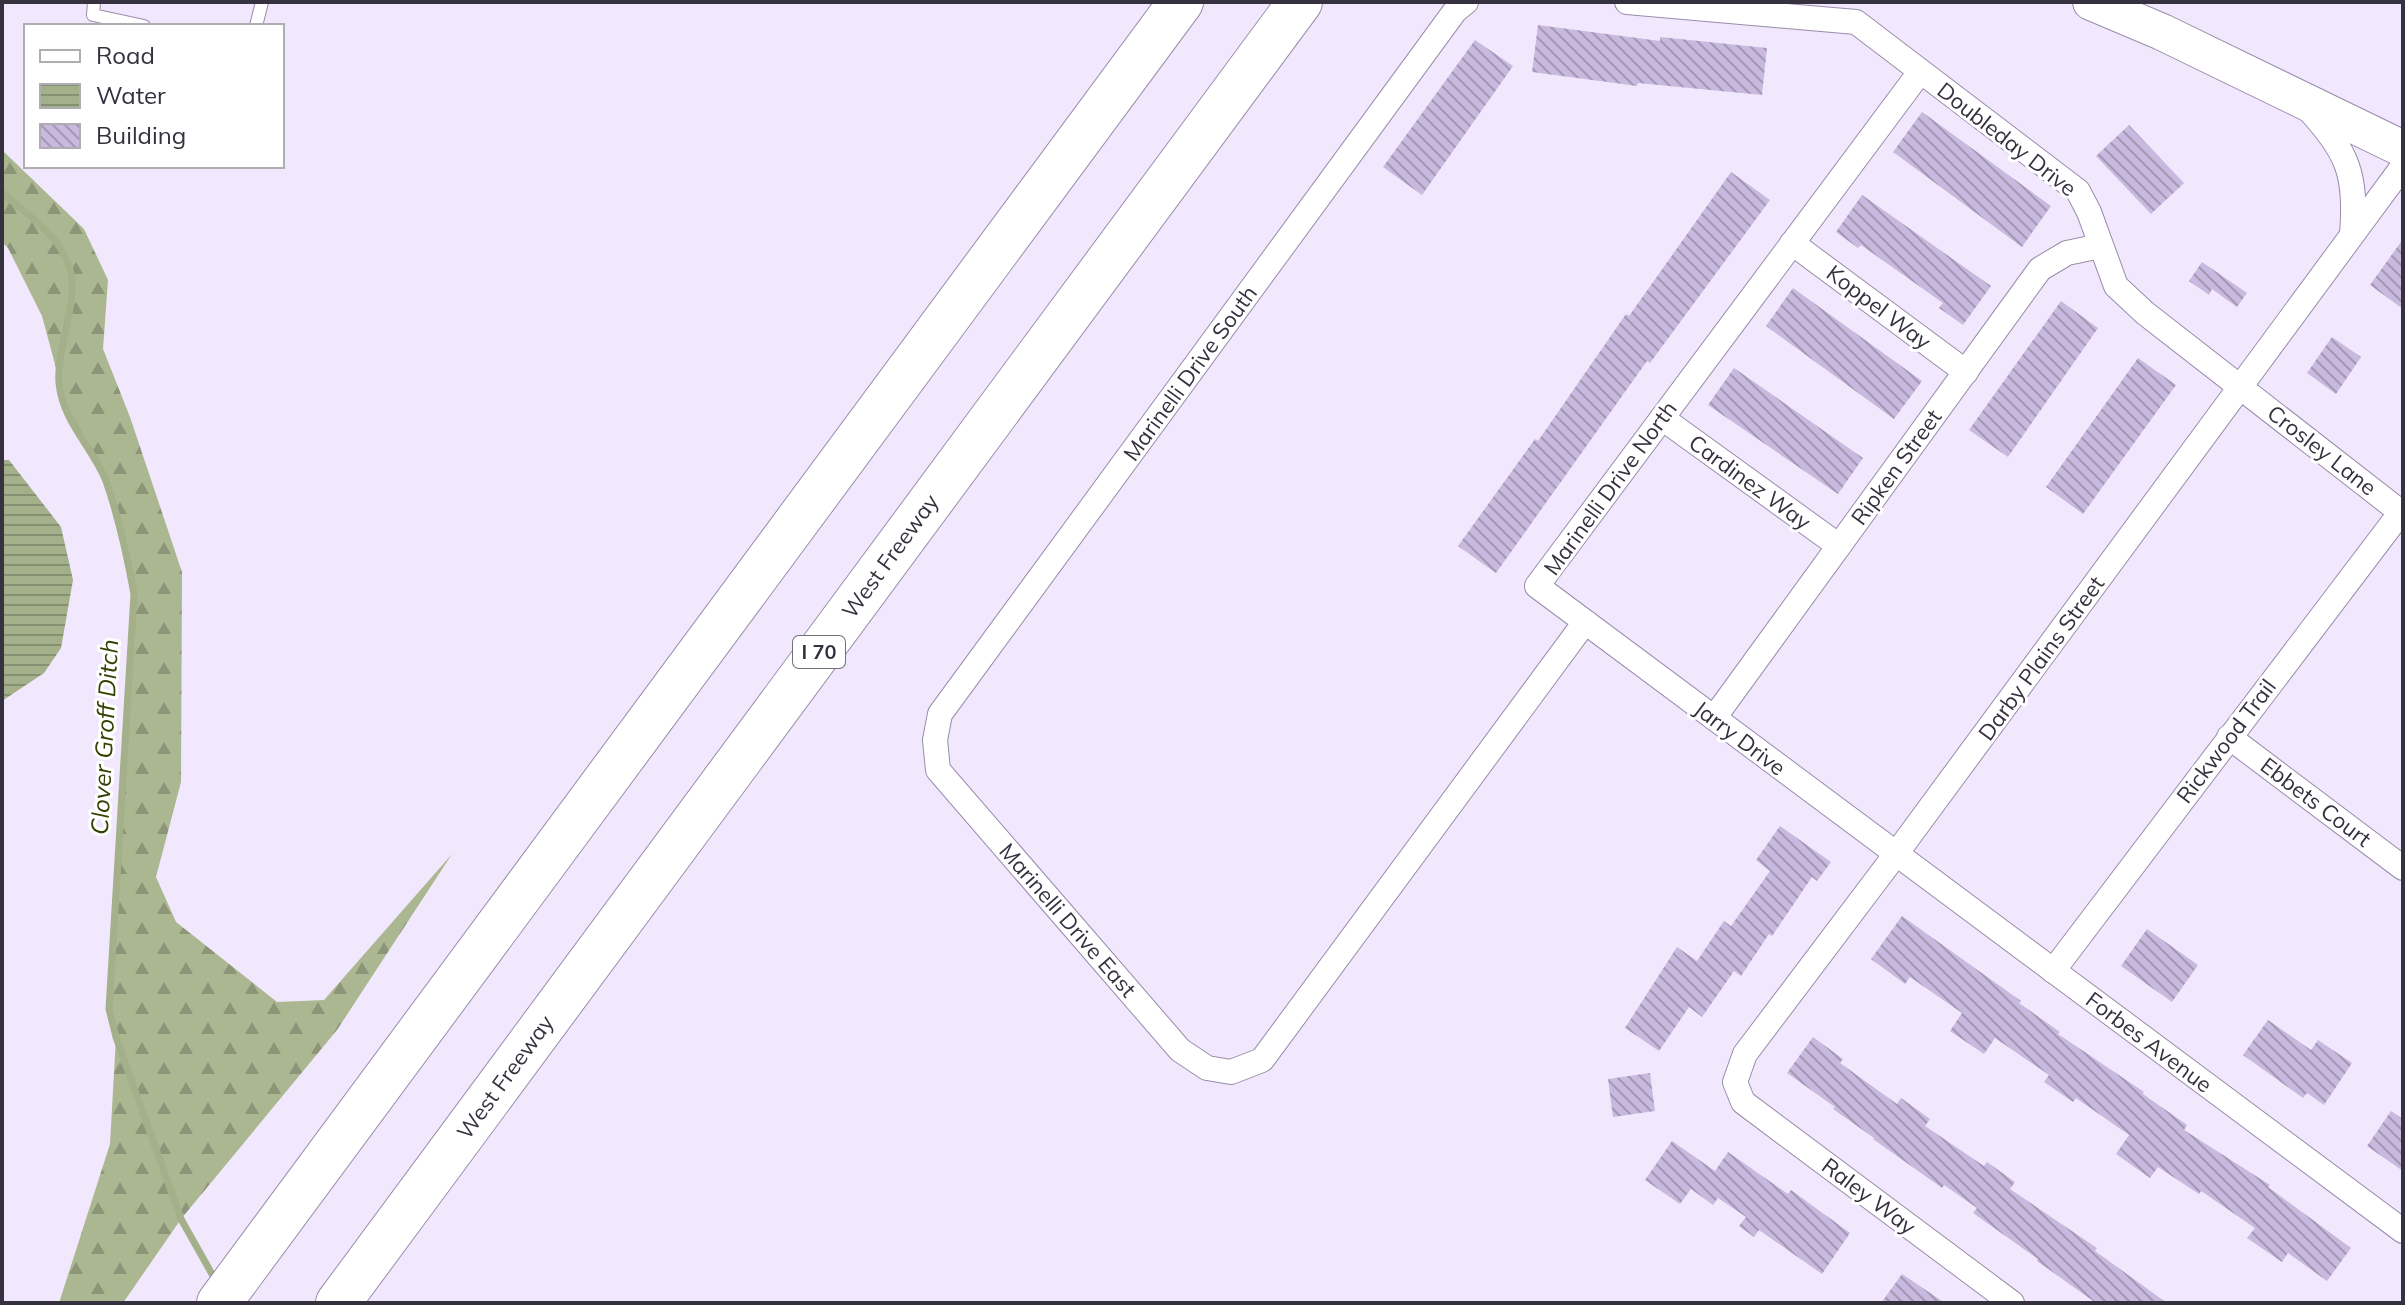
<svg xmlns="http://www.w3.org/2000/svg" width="2405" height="1305" viewBox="0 0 2405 1305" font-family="Mulish,sans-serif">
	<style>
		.forest { fill: url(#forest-firs) }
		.water { fill: url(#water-rules) }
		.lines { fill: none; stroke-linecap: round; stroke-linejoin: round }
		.stream { stroke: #a4b08a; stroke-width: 7 }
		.building { fill: url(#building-back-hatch) }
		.lane-casing { stroke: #9a8cac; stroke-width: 14 }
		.street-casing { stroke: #9a8cac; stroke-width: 26 }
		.secondary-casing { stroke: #9a8cac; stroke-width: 38 }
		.highway-casing { stroke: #9a8cac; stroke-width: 46 }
		.lane { stroke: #fff; stroke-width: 12 }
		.street { stroke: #fff; stroke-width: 24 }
		.secondary { stroke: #fff; stroke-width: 36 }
		.highway { stroke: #fff; stroke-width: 44 }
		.labels { text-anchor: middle; stroke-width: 6; stroke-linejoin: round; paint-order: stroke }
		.shield { fill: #fff; stroke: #726f78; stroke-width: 2 }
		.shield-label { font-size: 20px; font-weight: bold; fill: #36313e }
		.street-label { font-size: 22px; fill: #36313e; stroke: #fff }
		.water-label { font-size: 24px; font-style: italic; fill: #334102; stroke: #fff }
	</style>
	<defs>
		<pattern id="forest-firs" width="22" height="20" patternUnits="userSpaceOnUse" patternTransform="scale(2)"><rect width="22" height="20" fill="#abb791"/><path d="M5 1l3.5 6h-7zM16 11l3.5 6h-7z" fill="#8c9578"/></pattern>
		<pattern id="water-rules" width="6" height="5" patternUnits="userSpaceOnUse" patternTransform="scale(2)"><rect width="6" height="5" fill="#a4b08a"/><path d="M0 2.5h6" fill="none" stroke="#869072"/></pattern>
		<pattern id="building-back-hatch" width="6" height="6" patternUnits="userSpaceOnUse" patternTransform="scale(2)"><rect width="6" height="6" fill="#c9b9de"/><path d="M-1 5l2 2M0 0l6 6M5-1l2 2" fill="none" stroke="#a497b5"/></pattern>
	</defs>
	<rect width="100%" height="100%" fill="#f1e8fd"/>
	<!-- forest -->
	<path class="forest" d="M2,150L84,229L108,280L103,349L130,417L182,572L181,782L156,877L176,922L277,1002L324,1000L452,854L337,1030L181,1219L123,1303H59L110,1144L116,1037L109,1009L134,594L127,552L105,479L63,406L59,379L42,316L8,248L2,242Z"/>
	<!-- water -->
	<path class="water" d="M2,460H9L61,527L73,580L61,648L44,673L2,701Z"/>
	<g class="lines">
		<!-- stream -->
		<path class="stream" d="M2,192C24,213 57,233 68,263C82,297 56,346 59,383C63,423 92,446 106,481C119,518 127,556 134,594L109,1009L116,1037L181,1219L217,1283"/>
	</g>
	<!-- building -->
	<g class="building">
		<path d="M1538,25L1660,41V37L1767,48L1762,95L1638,83L1637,86L1532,72Z"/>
		<path d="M1475,40L1513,66L1422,195L1383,167Z"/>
		<path d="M1922,112L2051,206L2022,247L1893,152Z"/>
		<path d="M2129,125L2184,183L2151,214L2096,156Z"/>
		<path d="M1731,172L1770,200L1650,363L1647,361L1496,573L1458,546L1535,439L1538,441L1626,314L1629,316Z"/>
		<path d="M1862,195L1991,286L1963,325L1939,308L1943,303L1861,245L1858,248L1836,232Z"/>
		<path d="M2403,239V309L2370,285Z"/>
		<path d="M2202,262L2247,293L2237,307L2212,289L2209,295L2189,281Z"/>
		<path d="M1793,288L1922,381L1894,419L1766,326Z"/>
		<path d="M2061,301L2098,328L2008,457L1969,430Z"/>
		<path d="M2332,337L2361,357L2336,394L2307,373Z"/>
		<path d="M2138,358L2176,385L2083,514L2046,487Z"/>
		<path d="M1734,368L1863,458L1838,494L1708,405Z"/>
		<path d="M1780,826L1831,862L1817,881L1812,877L1772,936L1769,934L1741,976L1734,971L1702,1017L1689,1007L1659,1051L1625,1028L1677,947L1697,961L1724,921L1731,926L1770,871L1756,860Z"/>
		<path d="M1902,916L2021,1001L2019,1003L2060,1032L2058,1034L2144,1092L2143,1094L2187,1125L2184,1130L2270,1185L2268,1187L2351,1248L2327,1281L2288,1253L2282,1262L2247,1238L2255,1228L2201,1191L2199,1194L2158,1167L2150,1178L2116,1154L2129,1135L2076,1098L2073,1102L2044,1082L2049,1075L1995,1038L1984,1054L1950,1031L1962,1013L1910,977L1905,984L1871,959Z"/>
		<path d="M2147,929L2198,965L2172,1002L2121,966Z"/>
		<path d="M2268,1020L2311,1050L2318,1040L2352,1063L2324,1105L2307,1093L2303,1098L2243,1055Z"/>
		<path d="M1813,1037L1843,1059L1840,1063L1897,1104L1901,1098L1930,1119L1925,1126L1984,1166L1987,1162L2015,1182L2010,1189L2097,1248L2095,1251L2167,1303H2096L2037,1261L2038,1259L1973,1213L1977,1208L1944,1185L1942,1188L1873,1139L1874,1138L1833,1109L1835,1107L1787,1073Z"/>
		<path d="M1650,1073L1655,1111L1613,1117L1608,1079Z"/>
		<path d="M2391,1111L2403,1119V1171L2367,1146Z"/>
		<path d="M1672,1141L1715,1171L1728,1152L1788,1194L1791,1190L1850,1233L1822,1274L1759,1230L1754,1237L1739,1226L1746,1217L1718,1198L1713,1205L1691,1189L1680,1204L1645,1180Z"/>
		<path d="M1902,1274L1945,1303H1881Z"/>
	</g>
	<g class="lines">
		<!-- lane casing -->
		<g class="lane-casing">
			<g id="lane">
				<path d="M94,2L93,15L144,26"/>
				<path d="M256,26L262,2"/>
			</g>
		</g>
		<!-- street casing -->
		<g class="street-casing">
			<g id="street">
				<path d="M1466,2L1455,11L940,714L935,740L938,770L1180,1050L1207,1068L1231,1072L1262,1060L1585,622"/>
				<path d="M1627,2L1856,22L2078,191L2089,212L2116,286L2145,313L2403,514"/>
				<path d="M1920,72L1537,586L2403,1231"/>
				<path d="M2308,109C2348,152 2357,175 2352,234"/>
				<path d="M1792,243L1966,372"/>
				<path d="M1662,418L1839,546"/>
				<path d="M1714,718L2040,269L2067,253L2100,246"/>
				<path d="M2229,737L2403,868"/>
				<path d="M2053,971L2401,512"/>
				<path d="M2012,1303L1743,1102L1735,1082L1745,1054L1896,854L2403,166"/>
			</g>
		</g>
		<!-- secondary casing -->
		<g class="secondary-casing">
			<path id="secondary" d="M2091,2L2162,32L2403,149"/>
		</g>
		<!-- highway casing -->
		<g class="highway-casing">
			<g id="highway">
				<path d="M219,1303L1181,2"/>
				<path d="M338,1303L1300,2"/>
			</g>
		</g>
		<!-- lane -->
		<use href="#lane" class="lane"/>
		<!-- street -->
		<use href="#street" class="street"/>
		<!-- secondary -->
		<use href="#secondary" class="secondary"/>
		<!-- highway -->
		<use href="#highway" class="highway"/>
	</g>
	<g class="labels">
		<!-- shield labels -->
		<rect class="shield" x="793" y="636" width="52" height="32" rx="6"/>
		<g class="shield-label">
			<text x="819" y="659">I 70</text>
		</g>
		<!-- street labels -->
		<g class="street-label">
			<text transform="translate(2007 139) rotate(38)" y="8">Doubleday Drive</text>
			<text transform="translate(1879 307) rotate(37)" y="8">Koppel Way</text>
			<text transform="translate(1190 373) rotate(-54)" y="8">Marinelli Drive South</text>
			<text transform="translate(2322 450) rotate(38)" y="8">Crosley Lane</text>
			<text transform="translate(1896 467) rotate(-54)" y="8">Ripken Street</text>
			<text transform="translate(1750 482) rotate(36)" y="8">Cardinez Way</text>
			<text transform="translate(1610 488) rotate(-54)" y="8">Marinelli Drive North</text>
			<text transform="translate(890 556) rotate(-54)" y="8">West Freeway</text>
			<text transform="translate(2041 658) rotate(-54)" y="8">Darby Plains Street</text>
			<text transform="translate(1740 738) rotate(37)" y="8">Jarry Drive</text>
			<text transform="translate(2226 741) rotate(-53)" y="8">Rickwood Trail</text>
			<text transform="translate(2316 802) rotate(37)" y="8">Ebbets Court</text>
			<text transform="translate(1068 920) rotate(49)" y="8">Marinelli Drive East</text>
			<text transform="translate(2149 1042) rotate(37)" y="8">Forbes Avenue</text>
			<text transform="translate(505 1077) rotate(-54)" y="8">West Freeway</text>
			<text transform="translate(1869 1196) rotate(37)" y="8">Raley Way</text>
		</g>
		<!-- water labels -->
		<g class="water-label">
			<text transform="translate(105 737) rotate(-87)" y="8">Clover Groff Ditch</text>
		</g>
	</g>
	<!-- border -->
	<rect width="2405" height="1305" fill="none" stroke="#36313e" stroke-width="8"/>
	<!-- legend -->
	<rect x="24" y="24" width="260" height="144" fill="#ffffff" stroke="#afadb2" stroke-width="2"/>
	<rect x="40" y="50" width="40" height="12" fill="#ffffff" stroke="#afadb2" stroke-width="2"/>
	<text x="96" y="64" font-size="24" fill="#36313e">Road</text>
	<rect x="40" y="84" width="40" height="24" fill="url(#water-rules)" stroke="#afadb2" stroke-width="2"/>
	<text x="96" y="104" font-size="24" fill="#36313e">Water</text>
	<rect x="40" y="124" width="40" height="24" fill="url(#building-back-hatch)" stroke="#afadb2" stroke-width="2"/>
	<text x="96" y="144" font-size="24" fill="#36313e">Building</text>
</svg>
